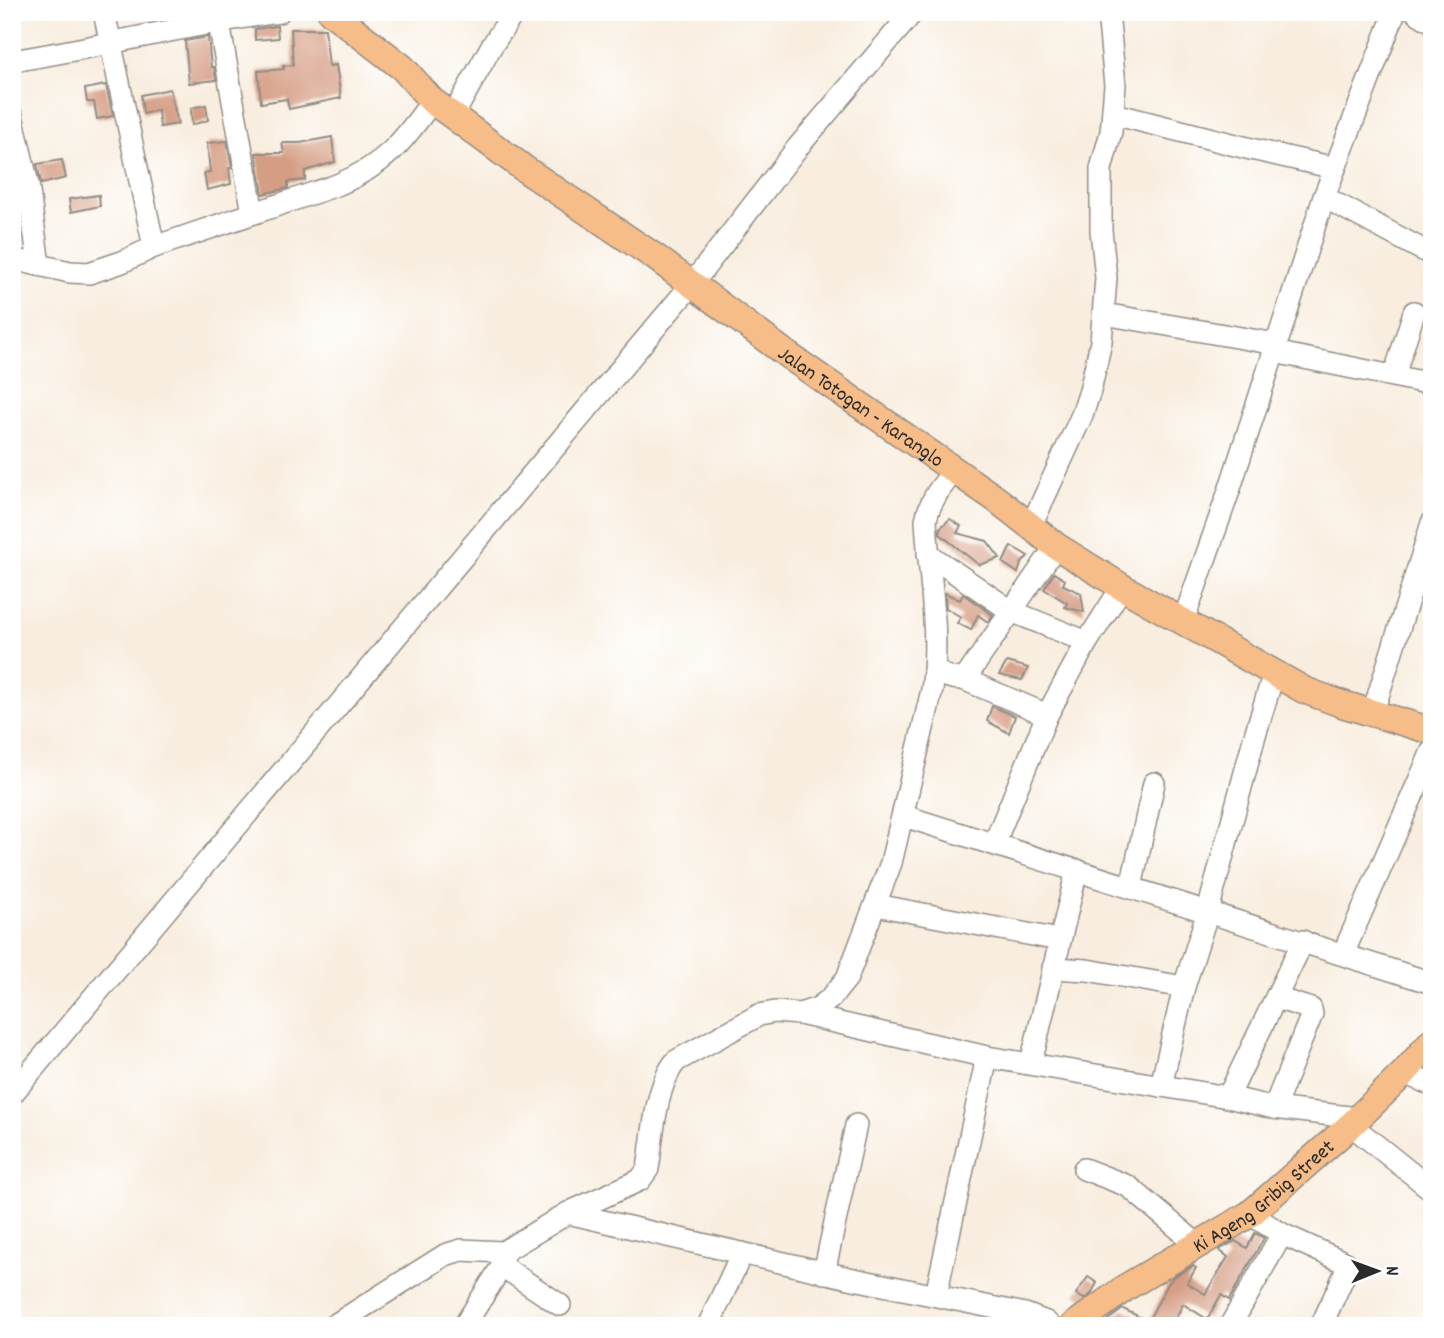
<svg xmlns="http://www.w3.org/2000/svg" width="1444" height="1338" viewBox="0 0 1444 1338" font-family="Dekko,sans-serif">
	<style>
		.building { fill: #d59d84 }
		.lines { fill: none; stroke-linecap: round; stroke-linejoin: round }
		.minor-casing { stroke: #928c84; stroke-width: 24 }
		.major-casing { stroke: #928c84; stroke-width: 29 }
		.minor { stroke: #fff; stroke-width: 21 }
		.major { stroke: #f7bd88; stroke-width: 26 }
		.labels { text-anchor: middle; stroke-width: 7; stroke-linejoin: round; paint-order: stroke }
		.street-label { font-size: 21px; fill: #2b2b2b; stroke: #fff }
	</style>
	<rect width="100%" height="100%" fill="#fff"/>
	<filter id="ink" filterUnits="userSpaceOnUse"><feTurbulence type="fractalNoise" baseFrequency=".0143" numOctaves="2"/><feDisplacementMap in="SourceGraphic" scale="14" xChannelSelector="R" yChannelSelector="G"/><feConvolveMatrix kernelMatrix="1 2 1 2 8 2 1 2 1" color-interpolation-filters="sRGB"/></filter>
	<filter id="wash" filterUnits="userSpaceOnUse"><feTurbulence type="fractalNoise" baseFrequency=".00686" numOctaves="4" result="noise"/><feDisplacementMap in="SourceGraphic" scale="28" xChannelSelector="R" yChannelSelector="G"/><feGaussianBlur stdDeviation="1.57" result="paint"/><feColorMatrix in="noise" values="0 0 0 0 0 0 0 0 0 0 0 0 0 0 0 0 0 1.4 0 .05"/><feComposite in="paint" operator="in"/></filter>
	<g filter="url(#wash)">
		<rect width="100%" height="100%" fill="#f8edde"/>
		<g id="blocks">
			<!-- building -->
			<g class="building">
				<path d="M277,26L278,38L255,40V29Z"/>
				<path d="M291,29H325L329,66L336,65L341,98L289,109L287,99L261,103L258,71L284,69L283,66L293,65Z"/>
				<path d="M208,37L211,67H214L216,80L189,83L185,41Z"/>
				<path d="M106,85L113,116L97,119L94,102H87L85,89Z"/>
				<path d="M170,89L178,124L160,127L158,110L143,114L141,95Z"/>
				<path d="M206,105L208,120L192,125L191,108Z"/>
				<path d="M332,137L335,162L305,171V180L288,182V188L263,194L256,153H284L282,143H300Z"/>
				<path d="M227,141L232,168H229L231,184L207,190L204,173L210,172L207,143Z"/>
				<path d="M62,160L66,178L41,184L37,164Z"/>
				<path d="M99,195L100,206L71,212L69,199Z"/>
				<path d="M950,519L961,526L957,533L987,541L1000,558L979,565L940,534V528Z"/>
				<path d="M1011,546L1028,556L1021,564L1018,573L1003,563Z"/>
				<path d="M1054,573L1065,580L1063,585L1081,593L1084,612L1065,607L1067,603L1044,589Z"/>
				<path d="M945,593L960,600L963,594L993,615L988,622L978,615L971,630L957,623L961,617L946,608Z"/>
				<path d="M1007,662L1028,668L1022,680L999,675Z"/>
				<path d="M992,706L1015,716L1009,733L987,721Z"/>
				<path d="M1255,1233L1264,1238L1229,1300L1221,1295L1207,1319L1183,1304L1172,1326H1105L1108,1320L1123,1309L1148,1321L1169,1282H1170L1173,1277L1193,1266L1196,1268L1187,1283L1205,1294L1228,1257L1219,1250L1235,1241L1247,1248Z"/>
				<path d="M1088,1277L1097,1283L1091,1294L1084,1299L1076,1294Z"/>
			</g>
		</g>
	</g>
	<g filter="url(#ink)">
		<use href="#blocks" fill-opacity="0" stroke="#928c84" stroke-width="2"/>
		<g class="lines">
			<!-- minor casing -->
			<g class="minor-casing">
				<g id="minor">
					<path d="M104,12L154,247"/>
					<path d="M217,12L253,213"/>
					<path d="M1416,12L1432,22"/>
					<path d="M12,61C102,47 189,24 279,12"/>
					<path d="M1114,114L1251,149L1335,168"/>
					<path d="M12,116L28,184L39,265"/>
					<path d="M453,116L491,47L514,12"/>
					<path d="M1324,197L1432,255"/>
					<path d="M12,259L70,272L89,273L122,262L154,247L337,185C385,165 403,142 432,101"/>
					<path d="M1104,314L1276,344"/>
					<path d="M1274,352L1432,384"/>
					<path d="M1394,376L1414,312"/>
					<path d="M1031,526L1082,415L1090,391L1101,342L1106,278L1101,230V169L1111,132L1115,85L1108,12"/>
					<path d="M928,554L1011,611L1087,642"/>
					<path d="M1183,622L1229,491L1324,197L1395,12"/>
					<path d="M934,671C944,675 958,683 967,676L1056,546"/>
					<path d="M963,679L1047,715"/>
					<path d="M1373,712L1432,523"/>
					<path d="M904,816L1432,983"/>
					<path d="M994,844L1047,715L1087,642L1122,587"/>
					<path d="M1131,887L1154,783"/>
					<path d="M876,905L1059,940"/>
					<path d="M1343,954L1432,751"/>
					<path d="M1053,968L1087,970L1184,987"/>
					<path d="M800,1014L987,1057L1228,1097L1274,1108L1357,1118"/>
					<path d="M1031,1063L1077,870"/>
					<path d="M1404,1073L1432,1085"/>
					<path d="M1161,1086L1184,987L1208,911L1255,735L1274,673"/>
					<path d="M12,1094L692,284L798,147L913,12"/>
					<path d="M1228,1097L1303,941"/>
					<path d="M1274,1108L1312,1014L1311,1009L1276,998"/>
					<path d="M1351,1125L1432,1190"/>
					<path d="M1084,1169L1128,1186L1198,1245"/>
					<path d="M568,1213L849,1278L1025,1314L1046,1322L1050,1326"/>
					<path d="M1250,1214L1282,1234L1346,1263L1347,1269L1321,1326"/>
					<path d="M502,1266L560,1305"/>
					<path d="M824,1273L856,1125"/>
					<path d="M936,1295L987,1057"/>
					<path d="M333,1326L445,1255L461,1250L503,1252L568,1213L640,1180L648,1169C653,1137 655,1086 676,1061L759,1015L775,1012L800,1014L818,1008L831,998L847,978L891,863L932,690C940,635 929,576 926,520C930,500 941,485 956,470"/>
					<path d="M464,1326L502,1266L503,1252"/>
					<path d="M708,1326L742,1253"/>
					<path d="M1230,1326L1282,1234"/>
				</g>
			</g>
			<!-- major casing -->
			<g class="major-casing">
				<g id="major">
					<path id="s1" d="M331,12L403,68L432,101L453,116L526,170L655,257L789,356L996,499L1056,546L1122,587L1304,690L1339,703L1432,731"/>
					<path id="s2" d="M1073,1326L1128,1286L1250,1214L1351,1125L1404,1073L1432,1041"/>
				</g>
			</g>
			<!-- minor -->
			<use href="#minor" class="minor"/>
			<!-- major -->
			<use href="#major" class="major"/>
		</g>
	</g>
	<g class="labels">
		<!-- street labels -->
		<g class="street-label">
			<text dy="7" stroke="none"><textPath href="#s1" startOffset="662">Jalan Totogan - Karanglo</textPath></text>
			<text dy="7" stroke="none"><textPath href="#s2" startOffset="231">Ki Ageng Gribig Street</textPath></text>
		</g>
	</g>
	<!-- margin -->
	<rect width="1444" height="1338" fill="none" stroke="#fff" stroke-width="42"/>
	<!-- north arrow -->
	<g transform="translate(1377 1271) rotate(89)" stroke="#ffffff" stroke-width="5" paint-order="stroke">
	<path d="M0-5L12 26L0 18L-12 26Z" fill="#2b2b2b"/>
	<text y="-10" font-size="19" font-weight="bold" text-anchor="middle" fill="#2b2b2b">N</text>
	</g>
</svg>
